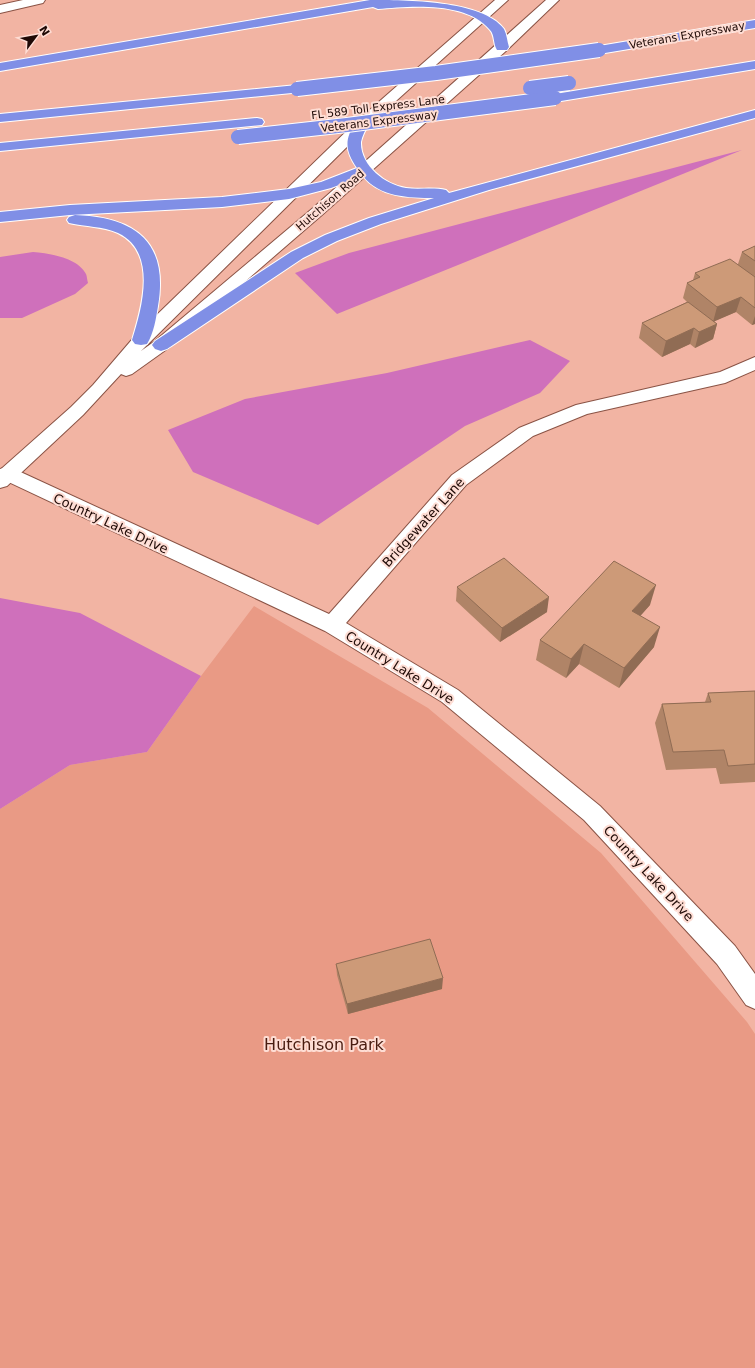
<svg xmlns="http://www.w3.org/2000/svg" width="755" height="1368" viewBox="0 0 755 1368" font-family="'DejaVu Sans',sans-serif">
  <rect width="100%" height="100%" fill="#f2b4a3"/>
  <polygon fill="#e99a85" points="254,606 428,708 601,853 747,1022 755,1034 755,1368 0,1368 0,809 70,765 147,752 201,676"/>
  <g fill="#cf70bb">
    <polygon points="742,150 337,314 295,273 349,253"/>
    <path d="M33 252C49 253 78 258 86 274 87 276 87 280 88 283L75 294 22 318H0V257Z"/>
    <polygon points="530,340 570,361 540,393 465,426 318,525 193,472 168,430 245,399 387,373"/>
    <polygon points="0,598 80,613 201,676 147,752 70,765 0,809"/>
  </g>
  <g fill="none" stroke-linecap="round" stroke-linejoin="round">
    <defs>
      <g id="minor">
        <polygon points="23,0 45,0 43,3 0,13 0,5"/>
        <polygon points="755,357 755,370 725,383 587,414 533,436 466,485 346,623 458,690 600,806 735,946 755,974 755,1009 746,1005 717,964 584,820 442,702 325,631 0,478 0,469 7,467 14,469 329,614 452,475 519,428 576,405 720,372"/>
      </g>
      <polygon id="tertiary" points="495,0 508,0 366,128 141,351 155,341 313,208 546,0 559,0 507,50 323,214 167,349 132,374 126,376 121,374 83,415 7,486 0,488 0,470 71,407 93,385 135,336 356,122"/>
      <g id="motorway">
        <path d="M370 0C405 0 483 0 504 29 507 35 507 41 509 47L507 50H497C493 44 495 35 490 30 467 1 410 6 378 9L373 7 0 71V63Z"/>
        <polygon points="755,20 755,28 599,54 594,53 592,50 594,47 599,46"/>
        <polygon points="755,61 755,69 555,102 550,101 548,98 550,95 555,94"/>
        <polygon points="297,85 302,86 304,89 302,92 0,122 0,114"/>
        <path d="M755 110V118L489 190 381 224 337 241 303 258 167 349 161 351 155 349 152 345 155 341 291 252 325 235 369 218 434 198C409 198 379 197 363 176L331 188 289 199 222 207 70 215 0 222V212L70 205 222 197 289 189 321 182 357 168C345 151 344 139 356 122L361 121 366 122 368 125C365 131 362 136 361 142 360 165 385 185 406 188 419 190 433 187 446 190L449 193Z"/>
        <polygon points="257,118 262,119 264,122 262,125 0,151 0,143"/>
        <path d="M75 215C135 217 169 242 158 306 156 318 154 333 147 344L141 345 135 344 132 340C142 308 158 252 118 233 102 226 86 227 69 223L67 220 69 217Z"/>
      </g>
    </defs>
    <use href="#minor" stroke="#8a5345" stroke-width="2"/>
    <use href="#tertiary" stroke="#8a5345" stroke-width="2"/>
    <use href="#motorway" stroke="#fff" stroke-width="2"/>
    <use href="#minor" fill="#fff" fill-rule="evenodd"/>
    <use href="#tertiary" fill="#fff" fill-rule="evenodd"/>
    <use href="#motorway" fill="#808fe6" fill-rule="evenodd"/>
    <defs>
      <g id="motorway-bridge">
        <polyline points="530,88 569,83"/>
        <polyline points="297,89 436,73 599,50"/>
        <polyline points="238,137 347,125 555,98"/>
      </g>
    </defs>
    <use href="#motorway-bridge" stroke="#fff" stroke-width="16" stroke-linecap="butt"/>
    <use href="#motorway-bridge" stroke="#808fe6" stroke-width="14"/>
  </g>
  <g fill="#b08467">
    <polygon points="755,246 755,324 752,325 736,312 714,321 717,324 713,339 695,348 690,344 662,357 639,338 642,323 687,302 683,298 687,283 693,280 695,273 738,264 742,252"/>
    <polygon points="457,587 547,612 500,642 456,601"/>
    <polygon points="650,605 640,616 654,647 619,688 579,664 566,678 536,660 540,640"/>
    <polygon points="755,691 755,782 720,784 716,768 666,770 655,723 662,704 705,702 708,693"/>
    <polygon points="336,964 442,989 348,1014 337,975"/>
  </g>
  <g fill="#906c54">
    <polygon points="741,297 736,312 713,322 717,307"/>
    <polygon points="755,316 755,324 752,325"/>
    <polygon points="717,324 713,339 695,348 699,332"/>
    <polygon points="694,328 690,344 662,357 666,341"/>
    <polygon points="656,585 650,605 627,631 632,611"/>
    <polygon points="549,597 547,612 500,642 502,628"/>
    <polygon points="660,627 654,647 619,688 624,668"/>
    <polygon points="584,644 579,664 566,678 571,659"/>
    <polygon points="443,978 442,989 348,1014 347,1004"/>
  </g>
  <g fill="#cd9a78" stroke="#906c54">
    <polygon points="755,246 755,261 742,252"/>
    <polygon points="730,259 755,277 755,308 741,297 717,307 687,283 700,277 695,273"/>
    <polygon points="688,302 717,324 699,332 694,328 666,341 642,323"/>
    <polygon points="504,558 549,597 502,628 457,587"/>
    <polygon points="614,561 656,585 632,611 660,627 624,668 584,644 571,659 540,640"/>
    <polygon points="755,691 755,764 728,766 724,750 673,752 662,704 711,702 708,693"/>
    <polygon points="430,939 443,978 347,1004 336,964"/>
  </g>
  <g text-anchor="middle" stroke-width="4" stroke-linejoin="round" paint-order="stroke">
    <g font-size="11" fill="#1e0905" stroke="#feddd4">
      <text transform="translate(687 35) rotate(-10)" y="4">Veterans Expressway</text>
      <text transform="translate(378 107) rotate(-7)" y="4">FL 589 Toll Express Lane</text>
      <text transform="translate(379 121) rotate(-7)" y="4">Veterans Expressway</text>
      <text transform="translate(330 200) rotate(-41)" y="4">Hutchison Road</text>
    </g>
    <g font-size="13" fill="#1e0905" stroke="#feddd4">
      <text transform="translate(423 522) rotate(-48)" y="5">Bridgewater Lane</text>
      <text transform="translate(111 523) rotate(25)" y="5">Country Lake Drive</text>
      <text transform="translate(400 667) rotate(32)" y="5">Country Lake Drive</text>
      <text transform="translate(649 873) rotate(47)" y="5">Country Lake Drive</text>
    </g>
    <g font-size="16" fill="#491c10" stroke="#feddd4">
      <text x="324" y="1050">Hutchison Park</text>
    </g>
  </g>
  <g transform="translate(36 36) rotate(58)" stroke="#feddd4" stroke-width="3" paint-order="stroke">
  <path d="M0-3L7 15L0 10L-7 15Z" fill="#1e0905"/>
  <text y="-6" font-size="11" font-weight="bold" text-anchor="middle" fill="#1e0905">N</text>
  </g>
</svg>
